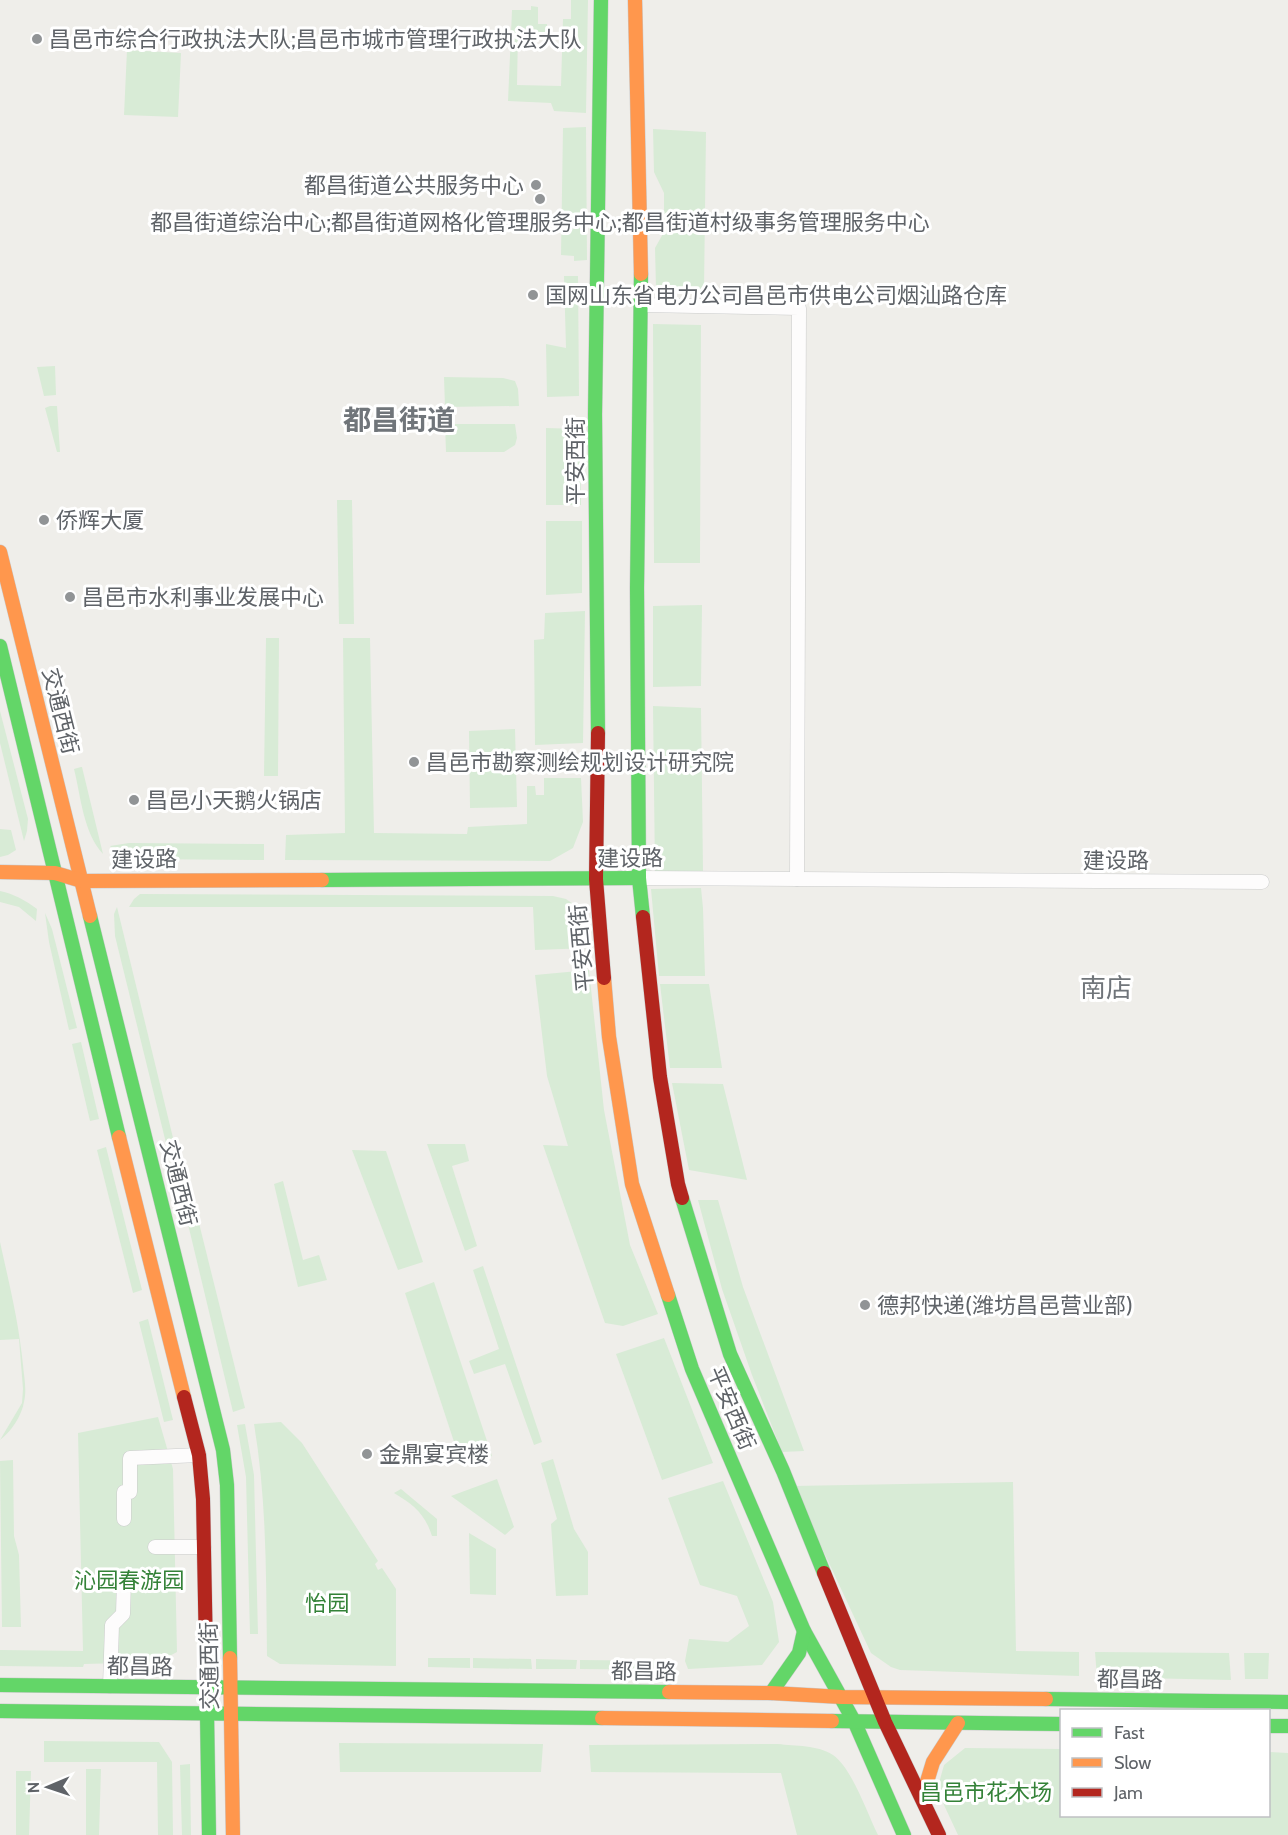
<svg xmlns="http://www.w3.org/2000/svg" width="1288" height="1835" viewBox="0 0 1288 1835" font-family="Cabin,'Noto Sans SC',sans-serif">
  <rect width="100%" height="100%" fill="#efeeea"/>
  <g fill="#d8ebd6">
    <polygon points="571,0 588,0 586,113 554,111 551,103 508,101 512,10 531,10 531,6 538,7 538,24 547,24 547,34 518,33 517,85 561,86 563,19 571,19"/>
    <polygon points="127,50 181,53 178,117 124,115"/>
    <polygon points="586,127 587,260 574,261 574,256 561,255 563,128"/>
    <polygon points="653,129 706,132 704,290 656,288 655,248 664,232 664,193 654,172"/>
    <polygon points="564,276 578,276 579,396 547,397 546,344 566,348"/>
    <polygon points="653,324 701,325 700,563 654,563"/>
    <polygon points="55,366 56,395 44,396 37,367"/>
    <polygon points="444,377 503,378 515,381 518,389 519,406 445,407"/>
    <polygon points="50,406 57,406 60,452 57,452 45,408"/>
    <polygon points="445,424 515,424 517,438 515,445 504,452 446,452"/>
    <polygon points="546,428 580,429 581,505 546,505"/>
    <polygon points="337,500 352,500 354,624 339,624"/>
    <polygon points="546,521 582,521 582,593 546,595"/>
    <polygon points="702,605 701,686 653,687 653,606"/>
    <polygon points="585,611 583,743 535,745 534,640 544,639 545,613"/>
    <polygon points="266,638 279,638 278,776 264,776"/>
    <polygon points="343,638 370,638 374,833 467,834 468,827 527,824 527,786 535,786 536,795 544,795 544,778 581,778 583,822 573,848 550,861 285,860 286,835 345,833"/>
    <polygon points="653,706 701,708 703,872 655,871"/>
    <polygon points="0,711 28,819 27,831 24,841 0,743"/>
    <polygon points="515,729 517,807 470,808 469,731"/>
    <path d="M81 767H82L103 854C83 832 81 797 74 769Z"/>
    <polygon points="0,829 11,830 16,850 8,855 0,857"/>
    <polygon points="129,843 264,844 264,860 130,859 119,855 110,846"/>
    <polygon points="701,888 703,908 705,976 659,976 651,889"/>
    <path d="M0 891C14 894 25 900 37 909L36 921 19 907 0 902Z"/>
    <polygon points="140,894 553,896 566,899 583,911 590,948 535,950 533,907 129,907 134,899"/>
    <polygon points="117,907 174,1142 166,1143 115,936 114,914"/>
    <polygon points="45,913 52,929 77,1028 69,1030 49,942"/>
    <polygon points="589,970 604,1110 630,1245 658,1314 623,1326 605,1323 543,1145 568,1146 547,1076 535,975"/>
    <polygon points="660,984 709,984 722,1068 670,1068"/>
    <polygon points="81,1042 99,1119 90,1121 72,1044"/>
    <polygon points="672,1083 723,1084 747,1180 689,1170"/>
    <polygon points="427,1144 465,1144 469,1161 452,1166 477,1246 465,1251"/>
    <polygon points="106,1147 142,1290 133,1293 97,1150"/>
    <polygon points="352,1150 386,1151 423,1262 398,1270"/>
    <polygon points="186,1171 245,1408 233,1412 176,1174"/>
    <polygon points="283,1181 303,1260 319,1255 327,1280 298,1287 274,1184"/>
    <polygon points="698,1200 718,1200 743,1287 804,1451 782,1452 752,1375 722,1289"/>
    <path d="M0 1242C9 1283 19 1323 23 1365 24 1377 27 1390 24 1402 22 1415 11 1432 0 1440L22 1403 23 1389 19 1339 0 1340Z"/>
    <polygon points="483,1266 542,1442 534,1445 505,1364 474,1374 469,1361 499,1349 473,1270"/>
    <polygon points="434,1282 492,1456 462,1466 405,1293"/>
    <polygon points="148,1319 173,1420 164,1422 139,1322"/>
    <polygon points="664,1338 713,1463 662,1480 616,1354"/>
    <polygon points="158,1417 173,1469 177,1652 158,1662 84,1664 83,1667 0,1666 0,1650 83,1651 78,1433"/>
    <path d="M281 1422 302 1443 378 1561 375 1564 378 1570 382 1568 396 1589V1666L280 1664 267 1656C266 1579 267 1501 254 1424Z"/>
    <polygon points="245,1424 254,1475 258,1634 250,1634 246,1477 237,1425"/>
    <polygon points="553,1459 574,1529 588,1552 588,1595 556,1596 551,1524 557,1519 541,1463"/>
    <polygon points="13,1460 14,1536 19,1555 21,1627 2,1627 0,1461"/>
    <polygon points="497,1479 514,1527 505,1535 451,1496"/>
    <polygon points="723,1481 773,1602 779,1642 762,1665 688,1669 685,1661 689,1639 728,1642 749,1626 737,1596 700,1585 668,1498"/>
    <polygon points="1013,1482 1016,1651 1079,1652 1079,1676 900,1670 891,1667 871,1653 793,1486"/>
    <path d="M401 1489 437 1519V1536H432C425 1514 414 1505 394 1493Z"/>
    <polygon points="469,1533 496,1549 496,1595 470,1594"/>
    <polygon points="1095,1652 1229,1653 1231,1680 1097,1677"/>
    <polygon points="1244,1653 1269,1653 1268,1679 1245,1679"/>
    <polygon points="428,1658 470,1658 470,1668 428,1667"/>
    <polygon points="473,1658 531,1659 532,1669 473,1668"/>
    <polygon points="536,1659 577,1660 576,1669 536,1669"/>
    <polygon points="580,1660 676,1661 676,1670 580,1669"/>
    <polygon points="44,1741 159,1742 172,1762 173,1835 158,1835 157,1762 44,1762"/>
    <polygon points="339,1743 543,1744 541,1772 340,1772"/>
    <path d="M778 1744C795 1746 818 1745 833 1755 852 1768 867 1813 878 1835H797L781 1773 591 1772 589 1745Z"/>
    <polygon points="965,1748 1061,1749 1062,1816 1268,1816 1269,1752 1288,1753 1288,1835 958,1835 937,1790 944,1765"/>
    <polygon points="190,1764 191,1835 182,1835 180,1765"/>
    <polygon points="86,1769 101,1769 99,1835 86,1835"/>
    <polygon points="16,1771 31,1771 29,1835 16,1835"/>
  </g>
  <g fill="none" stroke-linecap="round" stroke-linejoin="round">
    <defs>
      <g id="street">
        <polyline points="642,305 799,308 797,879"/>
        <polyline points="639,878 1262,882"/>
        <polyline points="124,1519 124,1492 130,1492 130,1458 199,1455"/>
        <polyline points="155,1547 204,1547"/>
        <polyline points="110,1686 112,1625 123,1614 124,1581"/>
      </g>
      <g id="fast">
        <polyline points="641,274 637,588 639,878 643,917"/>
        <polyline points="0,646 119,1137"/>
        <polyline points="598,733 595,415 601,0"/>
        <polyline points="322,880 639,878"/>
        <polyline points="90,916 223,1450 227,1485 230,1658"/>
        <polyline points="682,1198 730,1354 783,1471 824,1573"/>
        <polyline points="668,1295 692,1369 804,1631 855,1723 904,1835"/>
        <polyline points="206,1652 209,1835"/>
        <polyline points="0,1685 669,1692"/>
        <polyline points="771,1693 799,1653 804,1631"/>
        <polyline points="1046,1699 1288,1702"/>
        <polyline points="0,1711 602,1718"/>
        <polyline points="832,1721 1062,1724"/>
        <polyline points="1268,1726 1288,1726"/>
      </g>
      <g id="slow">
        <polyline points="635,0 641,274"/>
        <polyline points="0,552 90,916"/>
        <polyline points="0,872 55,873 82,881 322,880"/>
        <polyline points="604,978 609,1037 632,1184 668,1295"/>
        <polyline points="119,1137 184,1397"/>
        <polyline points="230,1658 233,1835"/>
        <polyline points="669,1692 771,1693 842,1697 1046,1699"/>
        <polyline points="602,1718 832,1721"/>
        <polyline points="922,1798 933,1762 958,1723"/>
      </g>
      <g id="jam">
        <polyline points="598,733 596,879 604,978"/>
        <polyline points="643,917 660,1077 678,1184 682,1198"/>
        <polyline points="184,1397 199,1455 203,1499 206,1652"/>
        <polyline points="824,1573 885,1722 939,1835"/>
      </g>
    </defs>
    <use href="#street" stroke="#cbcccc" stroke-width="15"/>
    <use href="#fast" stroke="#cacacb" stroke-width="15"/>
    <use href="#slow" stroke="#cacacb" stroke-width="15"/>
    <use href="#jam" stroke="#cacacb" stroke-width="15"/>
    <use href="#street" stroke="#fdfcfc" stroke-width="14"/>
    <use href="#fast" stroke="#63d668" stroke-width="14"/>
    <use href="#slow" stroke="#ff974d" stroke-width="14"/>
    <use href="#jam" stroke="#b3261e" stroke-width="14"/>
  </g>
  <g fill="#919496" stroke="#fff" stroke-width="2">
    <circle cx="37" cy="39" r="6"/>
    <circle cx="536" cy="185" r="6"/>
    <circle cx="540" cy="199" r="6"/>
    <circle cx="533" cy="295" r="6"/>
    <circle cx="44" cy="520" r="6"/>
    <circle cx="70" cy="597" r="6"/>
    <circle cx="414" cy="762" r="6"/>
    <circle cx="134" cy="800" r="6"/>
    <circle cx="865" cy="1305" r="6"/>
    <circle cx="367" cy="1454" r="6"/>
  </g>
  <g text-anchor="middle" stroke-width="6" stroke-linejoin="round" paint-order="stroke">
    <g font-size="22" fill="#5f6368" stroke="#fff" text-anchor="start">
      <text x="49" y="47">昌邑市综合行政执法大队;昌邑市城市管理行政执法大队</text>
      <text x="524" y="193" text-anchor="end">都昌街道公共服务中心</text>
      <text x="540" y="230" text-anchor="middle">都昌街道综治中心;都昌街道网格化管理服务中心;都昌街道村级事务管理服务中心</text>
      <text x="545" y="303">国网山东省电力公司昌邑市供电公司烟汕路仓库</text>
      <text x="56" y="528">侨辉大厦</text>
      <text x="82" y="605">昌邑市水利事业发展中心</text>
      <text x="426" y="770">昌邑市勘察测绘规划设计研究院</text>
      <text x="146" y="808">昌邑小天鹅火锅店</text>
      <text x="877" y="1313">德邦快递(潍坊昌邑营业部)</text>
      <text x="379" y="1462">金鼎宴宾楼</text>
    </g>
    <g font-size="22" fill="#5f6368" stroke="#fff">
      <text transform="translate(575 461) rotate(-90)" y="8">平安西街</text>
      <text transform="translate(61 711) rotate(76)" y="8">交通西街</text>
      <text transform="translate(630 858) rotate(-1)" y="8">建设路</text>
      <text transform="translate(144 859) rotate(-1)" y="8">建设路</text>
      <text x="1116" y="868">建设路</text>
      <text transform="translate(581 948) rotate(-95)" y="8">平安西街</text>
      <text transform="translate(179 1183) rotate(76)" y="8">交通西街</text>
      <text transform="translate(732 1408) rotate(67)" y="8">平安西街</text>
      <text transform="translate(140 1666) rotate(1)" y="8">都昌路</text>
      <text transform="translate(209 1666) rotate(-91)" y="8">交通西街</text>
      <text transform="translate(644 1671) rotate(1)" y="8">都昌路</text>
      <text transform="translate(1130 1679) rotate(1)" y="8">都昌路</text>
    </g>
    <g font-size="22" fill="#348238" stroke="#fff">
      <text x="129" y="1588">沁园春游园</text>
      <text x="327" y="1611">怡园</text>
      <text x="986" y="1800">昌邑市花木场</text>
    </g>
    <g font-size="26" fill="#70757a" stroke="#fff">
      <text x="1106" y="997">南店</text>
    </g>
    <g font-size="28" font-weight="bold" fill="#70757a" stroke="#fff">
      <text x="399" y="430">都昌街道</text>
    </g>
  </g>
  <rect x="1060" y="1709" width="210" height="108" fill="#ffffff" stroke="#bfc1c3" stroke-width="1.5"/>
  <rect x="1072" y="1728" width="30" height="9" fill="#63d668" stroke="#bfc1c3" stroke-width="1.5"/>
  <text x="1114" y="1739" font-size="18" fill="#5f6368">Fast</text>
  <rect x="1072" y="1758" width="30" height="9" fill="#ff974d" stroke="#bfc1c3" stroke-width="1.5"/>
  <text x="1114" y="1769" font-size="18" fill="#5f6368">Slow</text>
  <rect x="1072" y="1788" width="30" height="9" fill="#b3261e" stroke="#bfc1c3" stroke-width="1.5"/>
  <text x="1114" y="1799" font-size="18" fill="#5f6368">Jam</text>
  <g transform="translate(48 1787) rotate(268)" stroke="#ffffff" stroke-width="4.5" paint-order="stroke">
  <path d="M0-4.5L10 22L0 15L-10 22Z" fill="#5f6368"/>
  <text y="-9" font-size="16" font-weight="bold" text-anchor="middle" fill="#5f6368">N</text>
  </g>
</svg>
